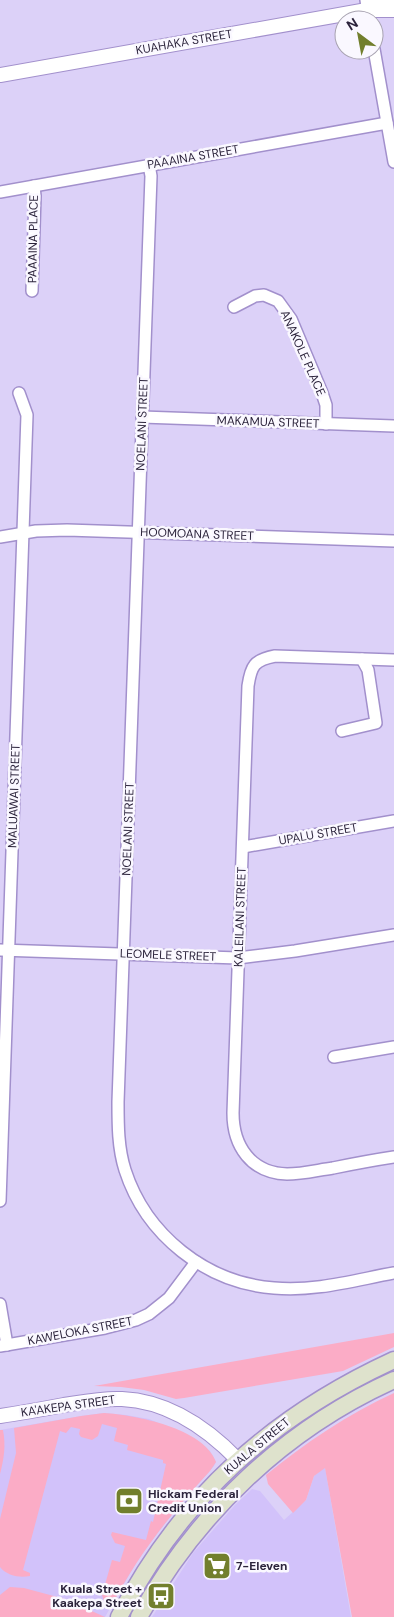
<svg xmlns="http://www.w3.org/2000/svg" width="394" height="1617" viewBox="0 0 394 1617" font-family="'DM Sans',sans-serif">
  <rect width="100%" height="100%" fill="#dcd1f8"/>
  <g fill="#d2c2fa">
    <polygon points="104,1413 126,1415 149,1419 182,1433 210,1451 216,1462 214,1466 183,1500 140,1556 105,1617 0,1617 0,1430 81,1416"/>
    <polygon points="325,1467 351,1617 152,1617 193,1553 235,1505 252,1489 260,1491 284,1520 306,1500 314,1476"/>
  </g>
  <g fill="#fbacc6">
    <polygon points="394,1333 394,1347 343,1371 184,1398 176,1399 144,1390 121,1387 94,1386"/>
    <path d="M394 1393V1617H352L325 1468 314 1476 306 1500 293 1513 268 1484 266 1475C305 1443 348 1414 394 1393Z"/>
    <path d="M104 1413C135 1415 204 1428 216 1462L210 1471C172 1512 138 1555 112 1605L104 1601 102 1595 112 1560 120 1562 125 1546 115 1543 111 1535 112 1532 146 1540 151 1521 153 1522 166 1464 163 1463V1460L127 1450 128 1445 114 1441 117 1428 102 1424 98 1436 92 1440 81 1437 79 1434 80 1429 71 1427 66 1433 60 1431 23 1570 30 1573V1576C20 1578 7 1576 0 1567V1519L16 1453 14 1428 81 1416Z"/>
    <path d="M0 1430H3C6 1446 4 1458 0 1474Z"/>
    <polygon points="10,1587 24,1588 76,1602 76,1604 105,1617 0,1617 0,1595"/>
  </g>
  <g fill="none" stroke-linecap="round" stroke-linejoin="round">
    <defs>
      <g id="minor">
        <polyline points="366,0 369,20"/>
        <polyline points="374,49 394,162"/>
        <path d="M149 165 151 176 118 1102C118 1125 118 1148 125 1170 146 1235 206 1283 274 1288 314 1292 355 1280 394 1273"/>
        <polyline points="0,192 387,123"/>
        <polyline points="32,291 35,196 34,186"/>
        <polyline points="234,307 255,296 264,295 278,301 291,319 322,393 326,405 326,424"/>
        <polyline points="142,417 394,426"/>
        <polyline points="0,537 36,531 67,530 394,541"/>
        <path d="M394 660 275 656C254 660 251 666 248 686L233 1113C233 1146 251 1173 287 1174 303 1174 318 1170 333 1168 353 1164 374 1160 394 1157"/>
        <polyline points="342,731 376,723 368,670 362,659"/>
        <polyline points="243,847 394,821"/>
        <polyline points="0,950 238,958 295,951 394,935"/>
        <polyline points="334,1057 394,1047"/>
        <polyline points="0,1201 27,415 19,393"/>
        <polyline points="0,1304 7,1345"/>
        <polyline points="0,1346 105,1328 136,1320 149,1314 169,1298 196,1262"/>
      </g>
      <g id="tertiary">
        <polyline points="370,8 391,0"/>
        <polyline points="0,75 367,10 394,10"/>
        <path d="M0 1416C21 1413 43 1409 64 1405 83 1402 103 1398 122 1399 167 1401 207 1428 238 1460"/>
      </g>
      <g id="secondary">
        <path d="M119 1617C181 1497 272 1416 394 1360"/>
        <path d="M139 1617C197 1513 285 1429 394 1380"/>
      </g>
    </defs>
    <use href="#minor" stroke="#a290cc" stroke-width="14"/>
    <use href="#tertiary" stroke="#a290cc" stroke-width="16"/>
    <use href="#secondary" stroke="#a290cc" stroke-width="19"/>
    <use href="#minor" stroke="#fff" stroke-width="11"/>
    <use href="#tertiary" stroke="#fff" stroke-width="14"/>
    <use href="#secondary" stroke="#dee2cc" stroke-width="16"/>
  </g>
  <defs>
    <symbol id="bank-square" viewBox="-11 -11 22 22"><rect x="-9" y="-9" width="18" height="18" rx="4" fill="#727f2d" stroke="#faf8ff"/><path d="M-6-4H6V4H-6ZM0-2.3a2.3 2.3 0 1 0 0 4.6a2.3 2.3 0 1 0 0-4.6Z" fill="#fff"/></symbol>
    <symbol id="supermarket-square" viewBox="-11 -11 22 22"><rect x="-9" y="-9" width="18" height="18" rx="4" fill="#727f2d" stroke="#faf8ff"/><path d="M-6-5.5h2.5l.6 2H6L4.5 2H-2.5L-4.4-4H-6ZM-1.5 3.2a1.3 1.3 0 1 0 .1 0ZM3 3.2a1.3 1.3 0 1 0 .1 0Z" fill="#fff"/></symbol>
    <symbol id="bus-square" viewBox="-11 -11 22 22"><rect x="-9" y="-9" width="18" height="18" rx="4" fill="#727f2d" stroke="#faf8ff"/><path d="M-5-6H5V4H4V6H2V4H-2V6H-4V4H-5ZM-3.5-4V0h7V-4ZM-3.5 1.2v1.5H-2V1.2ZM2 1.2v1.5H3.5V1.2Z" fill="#fff"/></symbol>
  </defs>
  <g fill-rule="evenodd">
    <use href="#bank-square" x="113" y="1485" width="32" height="32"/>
    <use href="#supermarket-square" x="201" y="1550" width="32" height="32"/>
    <use href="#bus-square" x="145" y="1580" width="32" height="32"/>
  </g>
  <g text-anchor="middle" stroke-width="5" stroke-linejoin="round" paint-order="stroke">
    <g font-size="12" fill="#2c243c" stroke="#faf8ff">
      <text transform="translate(184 42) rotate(-10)" y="4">KUAHAKA STREET</text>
      <text transform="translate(193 157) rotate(-10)" y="4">PAAAINA STREET</text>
      <text transform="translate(33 239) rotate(-89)" y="4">PAAAINA PLACE</text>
      <text transform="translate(303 353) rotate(66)" y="4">ANAKOLE PLACE</text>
      <text transform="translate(268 422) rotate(2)" y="4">MAKAMUA STREET</text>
      <text transform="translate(142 424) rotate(-88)" y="4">NOELANI STREET</text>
      <text transform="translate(197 534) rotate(2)" y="4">HOOMOANA STREET</text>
      <text transform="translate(14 796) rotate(-88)" y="4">MALUAWAI STREET</text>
      <text transform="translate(128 829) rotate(-88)" y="4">NOELANI STREET</text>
      <text transform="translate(318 834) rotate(-10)" y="4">UPALU STREET</text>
      <text transform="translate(240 917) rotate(-88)" y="4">KALEILANI STREET</text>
      <text transform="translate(168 955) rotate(2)" y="4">LEOMELE STREET</text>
      <text transform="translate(80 1331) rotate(-11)" y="4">KAWELOKA STREET</text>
      <text transform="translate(68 1406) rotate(-8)" y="4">KA'AKEPA STREET</text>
      <text transform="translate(257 1446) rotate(-40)" y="4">KUALA STREET</text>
    </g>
    <g font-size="12" font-weight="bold" fill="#2c243c" stroke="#faf8ff" text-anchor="start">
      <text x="148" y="1498">Hickam Federal<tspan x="148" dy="14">Credit Union</tspan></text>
      <text x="236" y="1570">7-Eleven</text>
      <text x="142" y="1593" text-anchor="end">Kuala Street +<tspan x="142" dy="14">Kaakepa Street</tspan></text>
    </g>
  </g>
  <g transform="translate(359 35) rotate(328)"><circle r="24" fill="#faf8ff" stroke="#a8a3b1"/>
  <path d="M0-4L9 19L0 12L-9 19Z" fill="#727f2d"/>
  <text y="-8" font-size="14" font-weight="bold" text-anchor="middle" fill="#2c243c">N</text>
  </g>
</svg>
